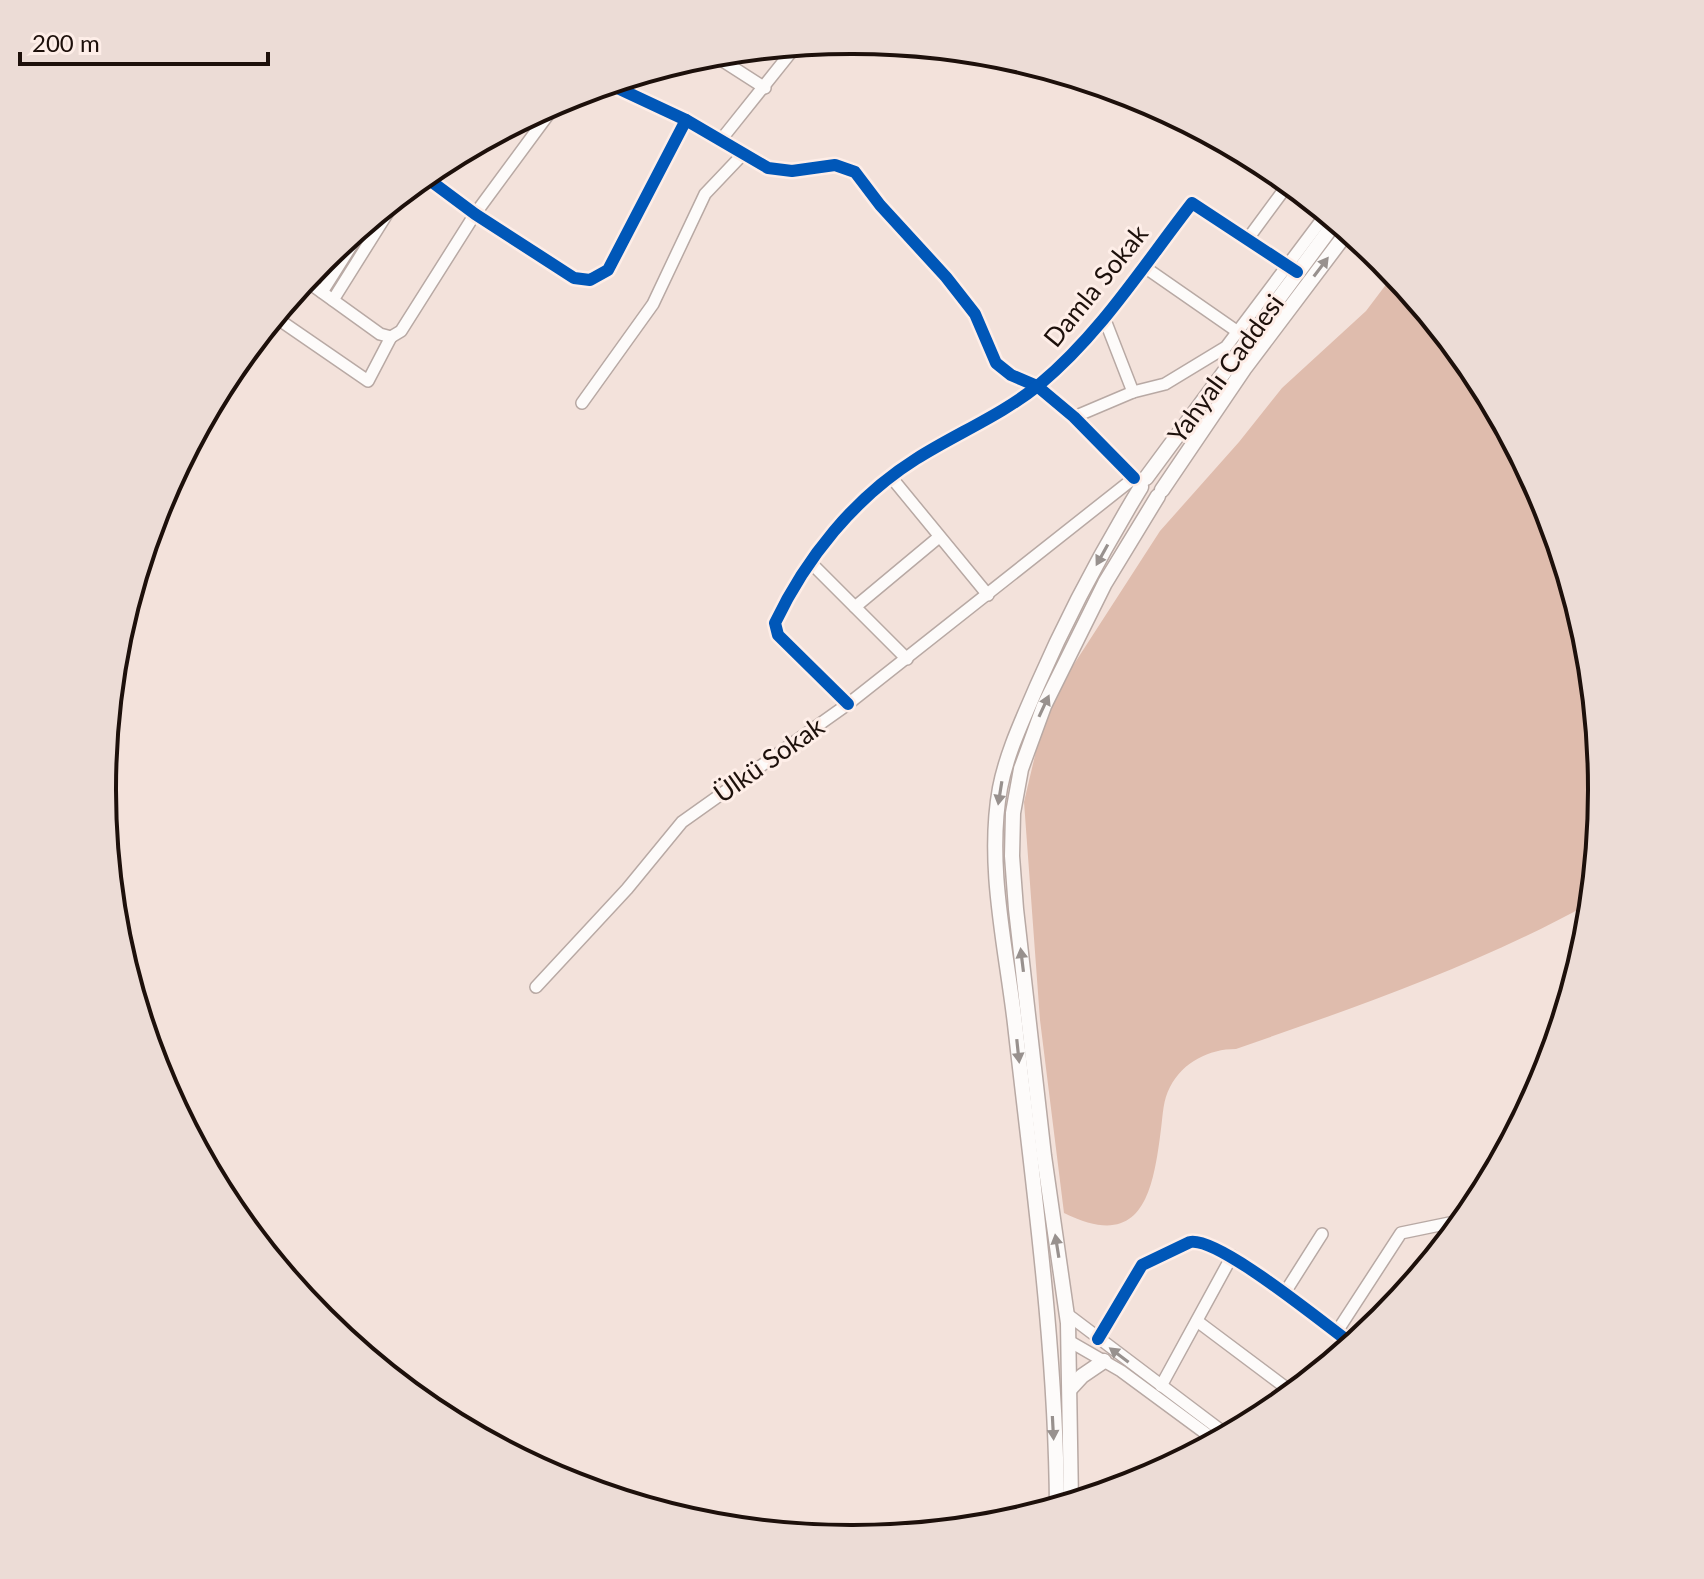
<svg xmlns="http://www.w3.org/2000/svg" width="1704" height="1579" viewBox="0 0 1704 1579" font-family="Lato,sans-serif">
  <rect width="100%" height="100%" fill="#f3e2db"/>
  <path fill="#dfbcad" d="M1394 274 1475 373 1545 503 1587 644 1601 790 1590 903C1479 965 1356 1007 1236 1049 1209 1049 1183 1062 1170 1087 1163 1100 1163 1114 1161 1129 1153 1192 1143 1252 1064 1213L1040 1020 1024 802 1041 730 1056 692 1160 531 1239 442 1282 388 1366 311Z"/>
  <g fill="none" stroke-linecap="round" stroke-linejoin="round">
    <defs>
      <g id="minor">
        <polyline points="712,54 765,88"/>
        <polyline points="609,84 686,120 768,168 792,171 835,165 855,172 880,205 946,277 975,314 996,363 1011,375 1037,386 1074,417 1134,478"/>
        <polyline points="720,141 796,46"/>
        <polyline points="424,176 475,214 574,278 590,280 608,270 686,120"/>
        <polyline points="1247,240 1289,183"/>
        <polyline points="1143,266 1238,332"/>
        <polyline points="305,280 380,334 391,337"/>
        <polyline points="322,292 365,224"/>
        <polyline points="333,300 397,198"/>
        <polyline points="275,317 368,381 391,337"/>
        <polyline points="1105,320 1133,392"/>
        <polyline points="391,337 401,331 475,214 559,100"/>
        <polyline points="582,403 653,304 705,194 744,153"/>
        <polyline points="1074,417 1133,392 1165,384 1226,347 1326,214"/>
        <polyline points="891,477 988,595"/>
        <polyline points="810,562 907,659"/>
        <polyline points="855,607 939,537"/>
        <path d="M848 704 778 635 775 623C806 558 854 498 916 459 957 433 1002 415 1040 384 1101 333 1143 266 1192 203L1297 272"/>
        <polyline points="536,987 627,889 682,822 848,704 1134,478 1143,482"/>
        <polyline points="1284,1294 1322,1234"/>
        <polyline points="1398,1300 1410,1278"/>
        <polyline points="1067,1314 1227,1435"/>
        <polyline points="1197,1321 1293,1393"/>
        <polyline points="1336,1333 1401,1233 1464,1220"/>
        <path d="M1098 1339 1142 1265 1190 1242C1218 1236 1324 1324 1352 1344"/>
        <polyline points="1069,1341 1121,1371 1216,1441"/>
        <polyline points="1161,1386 1232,1256"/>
      </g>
      <g id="major">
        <polyline points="1146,478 1336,221"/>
        <polyline points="1162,490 1244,369 1348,231"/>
        <polyline points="1070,1389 1082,1376 1104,1361"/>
        <polyline points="1071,1502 1068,1323 1044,1156 1016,909 1012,856 1013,813 1021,769 1044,706 1105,583 1158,496"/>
        <path d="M1057 1507C1056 1345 1033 1184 1015 1024 1006 947 986 865 1000 788 1007 752 1023 719 1037 686 1067 617 1102 551 1141 487"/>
      </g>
    </defs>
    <use href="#minor" stroke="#b8a9a4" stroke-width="14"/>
    <use href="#major" stroke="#b8a9a4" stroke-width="17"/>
    <use href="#minor" stroke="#fdfbfa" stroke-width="11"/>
    <use href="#major" stroke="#fdfbfa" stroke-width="14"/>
    <defs>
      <g id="cycleway">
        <polyline points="609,84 686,120 768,168 792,171 835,165 855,172 880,205 946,277 975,314 996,363 1011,375 1037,386 1074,417 1134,478"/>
        <polyline points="424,176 475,214 574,278 590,280 608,270 686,120"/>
        <path d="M848 704 778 635 775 623C806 558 854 498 916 459 957 433 1002 415 1040 384 1101 333 1143 266 1192 203L1297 272"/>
        <path d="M1098 1339 1142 1265 1190 1242C1218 1236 1324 1324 1352 1344"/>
      </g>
    </defs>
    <use href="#cycleway" stroke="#feeee8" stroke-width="17"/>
    <use href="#cycleway" stroke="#0057b8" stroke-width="12"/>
  </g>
  <defs><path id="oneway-solid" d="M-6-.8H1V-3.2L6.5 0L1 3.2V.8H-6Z" transform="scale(2)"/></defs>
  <g fill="#98918e">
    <use href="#oneway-solid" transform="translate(1321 267) rotate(-53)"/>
    <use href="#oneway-solid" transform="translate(1102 555) rotate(119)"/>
    <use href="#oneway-solid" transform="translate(1044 706) rotate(-65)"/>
    <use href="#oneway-solid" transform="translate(1000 793) rotate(99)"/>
    <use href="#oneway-solid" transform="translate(1022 960) rotate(-97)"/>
    <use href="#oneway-solid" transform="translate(1018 1051) rotate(84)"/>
    <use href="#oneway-solid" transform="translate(1057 1246) rotate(-99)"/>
    <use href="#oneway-solid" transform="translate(1119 1355) rotate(-143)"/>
    <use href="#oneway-solid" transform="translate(1053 1428) rotate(87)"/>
  </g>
  <g text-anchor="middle" stroke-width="6" stroke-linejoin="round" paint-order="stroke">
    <g font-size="26" fill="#1d100b" stroke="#feeee8">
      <text transform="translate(1096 286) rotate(-51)" y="9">Damla Sokak</text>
      <text transform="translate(1226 369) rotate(-54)" y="9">Yahyalı Caddesi</text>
      <text transform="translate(769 760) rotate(-35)" y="9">Ülkü Sokak</text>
    </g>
  </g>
  <path d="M0 0H1704V1579H0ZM851 54H853A735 735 0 0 1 1588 789V790A735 735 0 0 1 853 1525H851A735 735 0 0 1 116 790V789A735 735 0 0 1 851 54Z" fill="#ecdcd6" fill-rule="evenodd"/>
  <path fill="none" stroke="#1d100b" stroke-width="4" d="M851 54H853A735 735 0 0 1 1588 789V790A735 735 0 0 1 853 1525H851A735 735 0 0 1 116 790V789A735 735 0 0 1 851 54Z"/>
  <path d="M20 52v12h248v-12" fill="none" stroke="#1d100b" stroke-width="4"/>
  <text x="32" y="52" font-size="24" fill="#1d100b" stroke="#feeee8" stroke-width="6" paint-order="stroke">200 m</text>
</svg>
